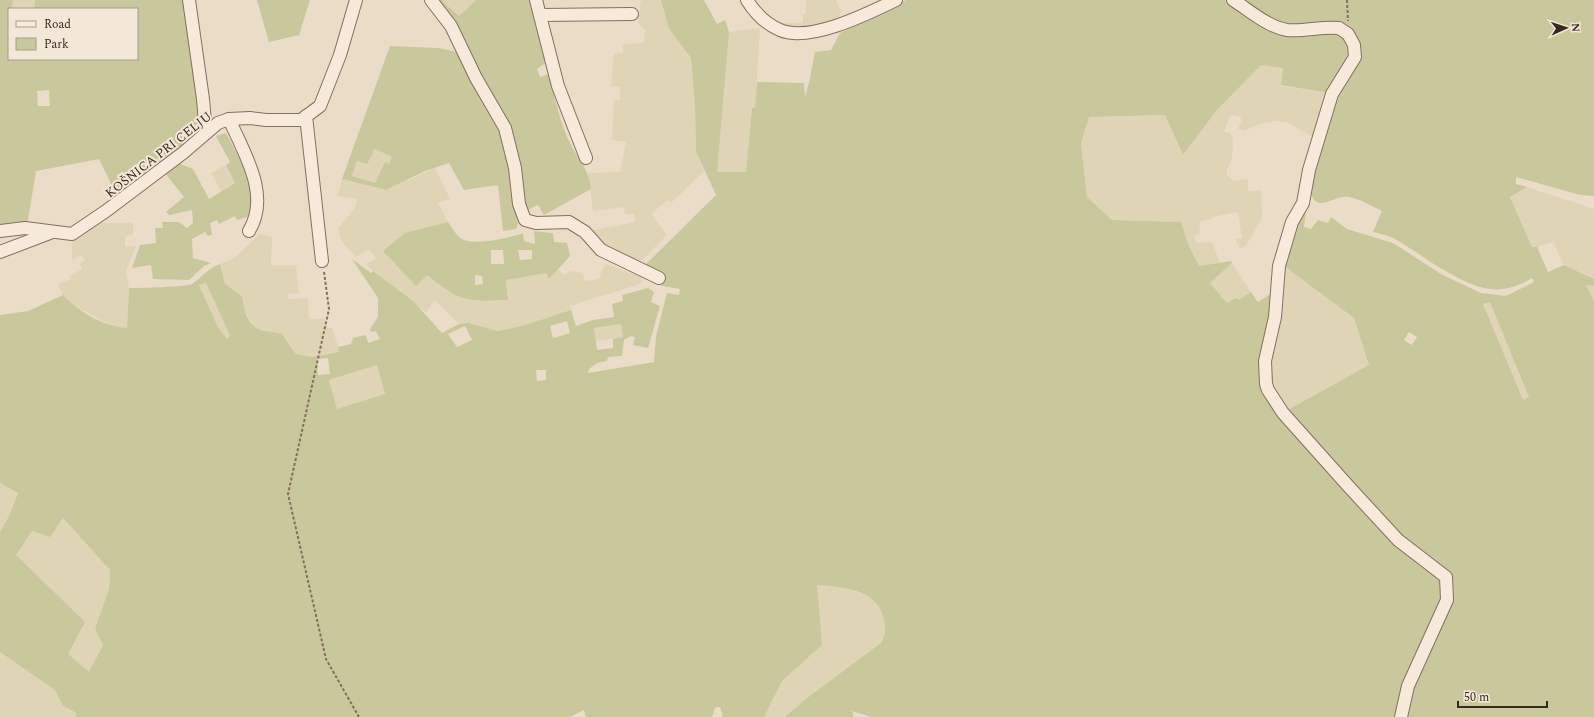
<svg xmlns="http://www.w3.org/2000/svg" width="1594" height="717" viewBox="0 0 1594 717" font-family="Spectral,serif">
  <rect width="100%" height="100%" fill="#ebdcc8"/>
  <g fill="#e0d4b6">
    <polygon points="13,0 35,0 34,9 12,9"/>
    <polygon points="444,0 476,0 459,16 443,2"/>
    <polygon points="641,0 661,0 669,29 691,58 695,106 696,152 704,171 672,202 668,200 651,214 667,235 643,259 633,265 585,232 635,222 634,214 625,214 624,207 593,211 588,173 620,172 626,142 612,140 614,100 620,100 620,87 611,86 614,54 623,53 623,44 644,43 645,30 638,23"/>
    <polygon points="806,0 836,0 841,11 839,17 831,24 807,30 780,26 781,23 803,23 803,14 806,14"/>
    <polygon points="760,28 755,108 752,108 746,172 716,172 729,32"/>
    <polygon points="1261,65 1283,68 1281,86 1329,93 1313,137 1289,123 1277,121 1263,123 1243,131 1238,129 1242,120 1239,116 1230,115 1224,132 1230,133 1233,139 1233,147 1231,163 1227,169 1227,175 1233,181 1248,179 1248,191 1261,190 1262,215 1260,222 1245,247 1240,248 1235,239 1242,238 1238,212 1213,217 1212,219 1199,222 1200,233 1194,235 1196,243 1212,242 1220,263 1199,266 1189,246 1181,222 1112,220 1087,197 1081,143 1089,117 1165,115 1183,155 1217,110"/>
    <polygon points="375,149 392,157 389,164 385,162 375,183 352,176 357,161"/>
    <polygon points="226,165 235,183 221,191 211,173"/>
    <polygon points="435,168 450,199 438,203 448,222 439,226 427,275 448,291 508,299 506,280 546,273 549,279 557,269 564,274 573,271 583,273 585,281 599,279 602,270 606,264 641,277 642,282 640,284 570,306 571,310 522,326 498,331 470,323 459,324 434,300 426,313 365,264 376,259 369,249 356,257 341,241 338,228 355,208 357,199 338,196 342,179 386,190"/>
    <polygon points="1527,187 1594,209 1594,279 1564,265 1553,242 1537,247 1532,247 1510,197"/>
    <polygon points="100,223 133,223 133,235 125,236 125,247 136,246 126,271 129,288 127,328 114,327 73,305 63,295 58,284 71,279 69,276 82,269 80,264 85,260 81,255 72,260 72,242"/>
    <polygon points="260,234 272,237 271,265 296,265 299,293 288,294 289,299 308,298 309,319 325,319 327,328 332,328 340,352 312,357 296,354 287,339 259,329 252,324 244,309 242,296 225,284 220,264 233,259"/>
    <polygon points="1232,263 1251,292 1239,300 1236,298 1227,303 1210,283"/>
    <polygon points="1284,266 1354,318 1369,365 1286,411 1271,387 1270,361"/>
    <polygon points="206,282 230,337 227,339 218,327 199,285"/>
    <polygon points="1586,285 1594,286 1594,301"/>
    <polygon points="1490,301 1530,397 1522,400 1483,304"/>
    <polygon points="621,324 623,337 596,341 594,328"/>
    <polygon points="377,365 385,395 337,409 329,380"/>
    <polygon points="0,483 18,493 9,516 0,532"/>
    <polygon points="63,518 110,570 109,589 99,637 103,645 89,673 68,654 16,555 32,531"/>
    <polygon points="816,585 839,586 868,596 878,604 884,617 887,633 882,643 807,698 785,717 764,717 782,681 822,645"/>
    <polygon points="0,652 55,690 63,706 76,714 76,717 0,717"/>
  </g>
  <g fill="#c9c89c" fill-rule="evenodd">
    <path d="M0 0H13L12 9H9V59H137V9H34L35 0H183L191 44 201 123 199 133 118 198 99 159 36 171 27 226 0 227ZM49 90 50 106H38L37 91Z"/>
    <polygon points="257,0 310,0 299,35 269,42"/>
    <path d="M426 0H444L443 2 459 16 476 0H529L547 62 537 69 540 77 549 74C555 98 560 125 572 147 582 165 588 168 591 189L544 215 538 205 521 213 515 160 468 61Z"/>
    <path d="M661 0H704L717 24 725 20 729 32 717 172H746L752 108 755 107 757 82 804 83 805 97 809 83 815 52 831 50 840 33 906 0H1225L1278 31 1333 30 1346 36 1352 56 1329 93 1281 85 1283 68 1261 65 1217 110 1183 155 1165 115 1089 117 1081 143 1087 197 1112 220 1181 222 1189 246 1199 266 1231 261 1232 263 1210 283 1227 303 1236 298 1239 300 1251 292 1258 302 1272 293 1263 388 1442 580 1443 592 1397 717H871L852 711 854 717H785L807 698 881 643C886 634 886 630 884 620 879 589 842 587 817 585L822 645 782 681 764 717H723L720 707 715 708 712 717H586L584 710 570 717H76V713L63 706 55 690 0 652V532L9 516 18 493 0 483V315L28 311 63 295C79 312 103 326 127 328L129 288C138 288 187 287 192 284 202 277 207 269 220 264L225 284 242 296C244 308 246 325 261 330 268 332 275 332 282 334L296 354 312 357 339 352 338 347 351 344 353 338 366 335 368 343 380 339 376 331 371 332 370 329 378 317V298L352 259 371 273 373 271 413 301 442 333 459 324 469 323 498 331 522 326 571 310 576 326 593 320 614 317 612 304 623 301 622 295 648 288 654 292 651 302 660 306 648 348 633 345 635 337 631 336 624 340 622 356 608 357 607 361 597 363 589 369 588 373 654 362 656 336 667 293 679 295 680 289 662 286 640 270 716 195 696 152 695 106 691 58 669 29ZM206 283 230 336 227 339 218 327 199 285ZM567 321 570 333 553 338 550 326ZM621 324 623 337 613 339V348L597 350 594 328ZM465 326 472 340 457 347 448 334ZM328 358 330 374 318 375 317 359ZM377 365 385 394 337 409 329 380ZM536 370H546V380L537 381ZM63 518 110 570 109 589 95 629 103 645 89 672 68 654 85 622 16 555 32 531 50 537Z"/>
    <path d="M1237 0H1594V196L1580 195 1516 177V184L1527 187 1510 197 1532 247H1537L1548 272 1564 265 1594 279V286L1586 285 1594 301V717H1405L1412 688 1426 662 1454 591 1450 575 1401 537 1286 411 1369 365 1354 318 1284 266 1300 218 1306 210 1304 227 1311 229 1318 220 1328 223 1331 217 1347 229 1393 243 1441 274 1481 293 1506 296 1534 282 1532 278C1521 285 1504 291 1491 289 1461 286 1422 255 1397 240 1390 236 1381 234 1373 232L1382 211C1372 206 1360 199 1349 197 1333 194 1314 218 1310 187L1333 103 1344 82 1353 33 1287 27ZM1490 302 1529 397 1523 400 1483 304ZM1409 332 1417 337 1412 345 1404 340Z"/>
    <path d="M390 46 438 48 457 52 484 98 507 147 518 224 516 229 503 231 498 185 464 190 449 163 425 171 386 190 342 179ZM375 149 392 157 389 164 385 162 375 183 352 176 357 161 367 164Z"/>
    <polygon points="226,133 251,179 255,203 251,216 237,220 235,216 219,224 217,220 210,223 212,234 208,236 205,232 192,239 193,258 211,263 204,266 189,280 153,279 151,265 132,268 140,245 156,243 155,228 163,228 162,222 179,222 187,228 193,223 192,210 169,215 166,212 184,197 165,173 178,163 193,169 209,199 235,183 226,165 230,162 216,136"/>
    <path d="M448 222C452 227 456 236 462 239 473 246 511 238 523 233L524 241 535 244 534 231 553 233 554 242 567 243 570 256 549 279 546 273 506 280 508 300C495 300 480 302 467 299 452 296 439 284 427 275L416 286 383 251 405 233ZM491 250H503L504 264H491ZM518 250H532V259L520 260ZM475 275 482 276 483 284 475 285Z"/>
  </g>
  <g fill="none" stroke-linecap="round" stroke-linejoin="round">
    <defs>
      <g id="minor">
        <polyline points="189,0 203,99 206,133"/>
        <polyline points="431,0 451,26 476,78 505,128 515,168 519,204 525,220 536,223 569,222 585,232 601,250 659,278"/>
        <polyline points="536,0 558,86 586,158"/>
        <path d="M747 0C755 13 766 24 780 30 810 43 869 13 896 0"/>
        <path d="M1233 0C1249 10 1268 27 1287 30 1304 32 1321 26 1339 28L1348 34 1354 45 1355 57 1332 94 1309 170 1303 203 1292 222 1279 266 1275 317 1265 361 1266 384 1268 390 1283 413 1350 488 1398 540 1446 577 1447 600 1408 686 1401 717"/>
        <polyline points="540,15 632,14"/>
        <polyline points="306,116 322,261"/>
        <path d="M229 119C244 153 271 195 249 231"/>
        <polyline points="0,231 25,228 72,234 106,211 183,153 218,123 229,119 250,118 266,120 301,120 320,106 340,55 356,0"/>
        <polyline points="0,252 50,233"/>
      </g>
    </defs>
    <use href="#minor" stroke="#866e5e" stroke-width="14"/>
    <g stroke="#866e5e" stroke-width="2" stroke-dasharray="3 2" stroke-linecap="butt">
      <polyline points="1347,0 1348,21"/>
      <polyline points="324,272 329,309 288,494 326,659 359,717"/>
    </g>
    <use href="#minor" stroke="#f7eadb" stroke-width="12"/>
  </g>
  <g text-anchor="middle" stroke-width="4" stroke-linejoin="round" paint-order="stroke">
    <g font-size="13" fill="#382921" stroke="#f3e7d7">
      <text transform="translate(158 154) rotate(-38)" y="5">KOŠNICA PRI CELJU</text>
    </g>
  </g>
  <rect x="8" y="8" width="130" height="52" fill="#f3e7d7" stroke="#a89b8e"/>
  <rect x="16" y="21" width="20" height="6" fill="#f7eadb" stroke="#a89b8e"/>
  <text x="44" y="28" font-size="12" fill="#382921">Road</text>
  <rect x="16" y="38" width="20" height="12" fill="#c9c89c" stroke="#a89b8e"/>
  <text x="44" y="48" font-size="12" fill="#382921">Park</text>
  <g transform="translate(1566 28) rotate(87)" stroke="#f3e7d7" stroke-width="3" paint-order="stroke">
  <path d="M0-3L7 15L0 10L-7 15Z" fill="#382921"/>
  <text y="-6" font-size="11" font-weight="bold" text-anchor="middle" fill="#382921">N</text>
  </g>
  <path d="M1458 701v6h89v-6" fill="none" stroke="#382921" stroke-width="2"/>
  <text x="1464" y="701" font-size="12" fill="#382921" stroke="#f3e7d7" stroke-width="3" paint-order="stroke">50 m</text>
</svg>
